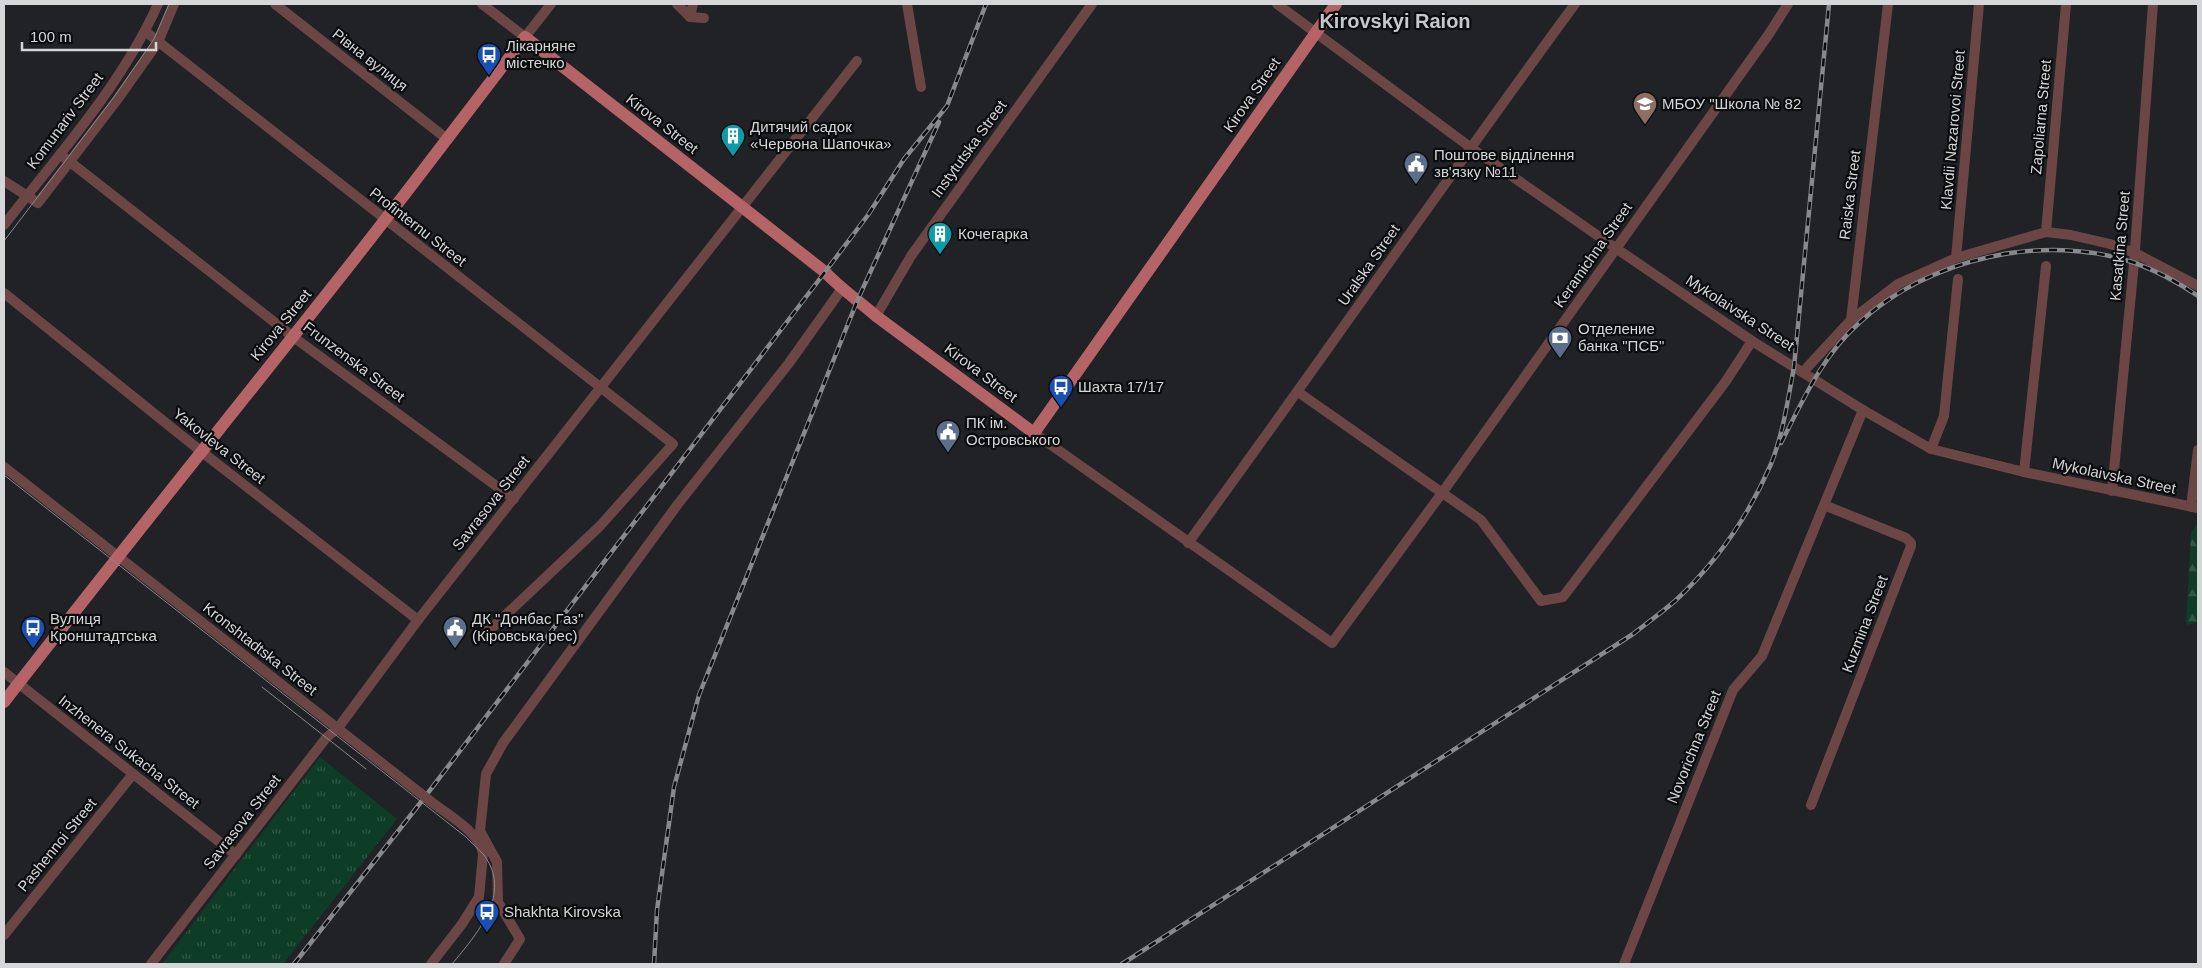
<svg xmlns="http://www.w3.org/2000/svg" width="2202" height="968" viewBox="0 0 2202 968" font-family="Arial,sans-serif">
  <defs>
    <pattern id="grass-tufts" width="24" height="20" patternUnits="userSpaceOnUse" patternTransform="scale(1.25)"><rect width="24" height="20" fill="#0e3d27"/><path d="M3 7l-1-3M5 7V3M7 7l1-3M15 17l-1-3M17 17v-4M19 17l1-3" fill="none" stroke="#305846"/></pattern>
    <pattern id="forest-firs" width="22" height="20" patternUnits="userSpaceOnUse" patternTransform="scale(1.25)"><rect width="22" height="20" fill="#0e3d27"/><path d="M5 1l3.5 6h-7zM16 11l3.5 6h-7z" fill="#305846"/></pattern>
  </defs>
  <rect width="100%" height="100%" fill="#202226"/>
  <polygon fill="url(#grass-tufts)" points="320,757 397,819 283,964 162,964"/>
  <polygon fill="url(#forest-firs)" points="2198,522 2198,622 2186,625 2191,533"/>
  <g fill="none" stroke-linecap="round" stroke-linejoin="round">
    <g stroke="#6c4545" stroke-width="10">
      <polyline points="275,4 447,139"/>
      <polyline points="482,4 525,37 551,4"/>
      <polyline points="677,4 690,17 704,18"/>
      <polyline points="907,4 921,87"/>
      <polyline points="1277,4 1470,147 1617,249 1752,341 1863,410 1931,449 2024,472 2198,508"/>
      <polyline points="690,17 693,4"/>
      <polyline points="146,32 673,444 600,526 494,626 485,630"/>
      <polyline points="60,154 292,336 514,499"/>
      <polyline points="4,181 38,203 117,100 158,42 174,4"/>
      <path d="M4 225C59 154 121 86 158 4"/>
      <polyline points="2046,232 2066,4"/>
      <polyline points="1956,258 1979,4"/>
      <polyline points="4,293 202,452 418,620"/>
      <polyline points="876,316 911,256 1092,4"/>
      <polyline points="1851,320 1898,284 1956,258 2046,232 2071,235 2110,244 2135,253 2198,286"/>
      <polyline points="1803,372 1851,320 1888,4"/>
      <polyline points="1298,392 1481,520 1541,601 1563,597 1726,381 1752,341"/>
      <polyline points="1034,433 1332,643 1442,493 1769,34 1788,4"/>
      <polyline points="1931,449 1944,416 1958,279"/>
      <polyline points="4,467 420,793"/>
      <polyline points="2024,472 2046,266"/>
      <polyline points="2112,491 2134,263 2153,4"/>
      <polyline points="2191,507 2198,450"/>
      <path d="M1188 543C1319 364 1444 182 1575 4"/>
      <polyline points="4,672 236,855"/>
      <path d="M430 801C447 814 480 832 483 854L479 897 462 924 431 964"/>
      <polyline points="1811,805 1911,546 1911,543 1906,538 1824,505"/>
      <polyline points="4,935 133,774"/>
      <polyline points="151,964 326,738 338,728 418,620 857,61"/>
      <polyline points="504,964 520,939 498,902 497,862 480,831 486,774 503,743 678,504 789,363 841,290"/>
      <polyline points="1624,964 1733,690 1762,656 1863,410"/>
    </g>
    <path stroke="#b46466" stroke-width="12" d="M4 702C115 559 229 418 341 276 404 197 464 116 525 37L825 272C841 289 859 301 876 316L1034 433 1336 4"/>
    <g stroke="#87898c" stroke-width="1">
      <polyline points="4,241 114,97 154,39 169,4"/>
      <path d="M4 475 466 837C471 843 478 848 483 854 514 893 476 935 452 964"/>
      <polyline points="262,687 366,769"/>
    </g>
    <defs>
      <g id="rail">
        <path d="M1781 443C1803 400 1823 355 1859 323 1929 258 2044 232 2135 263 2157 271 2179 283 2198 296"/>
        <polyline points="294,964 421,802 825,272 868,215 904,159 947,106 986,4"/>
        <polyline points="654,964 657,910 674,787 699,695 858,299 939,122"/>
        <path d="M1122 964 1633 634C1647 623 1661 613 1675 601 1716 563 1749 515 1771 464 1783 434 1788 399 1794 367L1829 4"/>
      </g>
    </defs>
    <use href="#rail" stroke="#87898c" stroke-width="4.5"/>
    <use href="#rail" stroke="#0b0c0d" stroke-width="2.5" stroke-dasharray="8" stroke-linecap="butt"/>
    <polyline stroke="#6c4545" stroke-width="10" points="420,793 430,801"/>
  </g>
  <defs>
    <symbol id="bus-pin" viewBox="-11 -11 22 30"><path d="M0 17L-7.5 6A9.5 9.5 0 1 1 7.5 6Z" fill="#1a4fb4" stroke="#0b0c0d"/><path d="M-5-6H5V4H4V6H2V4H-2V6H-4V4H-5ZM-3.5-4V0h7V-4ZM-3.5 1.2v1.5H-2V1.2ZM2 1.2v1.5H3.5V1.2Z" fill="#fff"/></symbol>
    <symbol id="school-pin" viewBox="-11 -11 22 30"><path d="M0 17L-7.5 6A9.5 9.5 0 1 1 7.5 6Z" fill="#8d6e63" stroke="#0b0c0d"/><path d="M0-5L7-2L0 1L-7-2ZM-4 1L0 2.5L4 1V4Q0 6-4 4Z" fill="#fff"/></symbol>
    <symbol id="building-pin" viewBox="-11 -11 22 30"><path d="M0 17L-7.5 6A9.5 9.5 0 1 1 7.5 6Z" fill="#0f9aa8" stroke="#0b0c0d"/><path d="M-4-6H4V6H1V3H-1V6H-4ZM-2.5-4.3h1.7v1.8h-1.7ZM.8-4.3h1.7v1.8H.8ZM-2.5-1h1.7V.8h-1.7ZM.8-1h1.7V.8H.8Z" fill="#fff"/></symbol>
    <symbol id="civic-pin" viewBox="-11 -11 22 30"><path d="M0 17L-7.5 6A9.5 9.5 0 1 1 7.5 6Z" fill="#5c6f8a" stroke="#0b0c0d"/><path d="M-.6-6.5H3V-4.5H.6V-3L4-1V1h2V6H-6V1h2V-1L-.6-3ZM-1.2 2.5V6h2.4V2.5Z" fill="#fff"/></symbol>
    <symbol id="bank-pin" viewBox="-11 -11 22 30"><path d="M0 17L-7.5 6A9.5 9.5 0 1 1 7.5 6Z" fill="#5c6f8a" stroke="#0b0c0d"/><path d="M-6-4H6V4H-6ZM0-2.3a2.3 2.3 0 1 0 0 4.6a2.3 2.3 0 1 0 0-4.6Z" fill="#fff"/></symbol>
  </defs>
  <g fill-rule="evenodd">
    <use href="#bus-pin" x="475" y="41" width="28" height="38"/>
    <use href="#school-pin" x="1631" y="90" width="28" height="38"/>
    <use href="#building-pin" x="719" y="122" width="28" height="38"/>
    <use href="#civic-pin" x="1402" y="150" width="28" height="38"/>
    <use href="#building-pin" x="926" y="220" width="28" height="38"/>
    <use href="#bank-pin" x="1546" y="324" width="28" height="38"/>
    <use href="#bus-pin" x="1047" y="373" width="28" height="38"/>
    <use href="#civic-pin" x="934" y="418" width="28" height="38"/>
    <use href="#bus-pin" x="19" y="614" width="28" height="38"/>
    <use href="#civic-pin" x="441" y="614" width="28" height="38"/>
    <use href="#bus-pin" x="473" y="898" width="28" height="38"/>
  </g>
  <g text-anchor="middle" stroke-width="4.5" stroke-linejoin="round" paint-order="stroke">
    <g font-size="15" fill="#d4d6d8" stroke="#0b0c0d" text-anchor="start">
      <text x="506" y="51">Лікарняне<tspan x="506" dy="17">містечко</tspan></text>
      <text x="1662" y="109">МБОУ "Школа № 82</text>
      <text x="750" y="132">Дитячий садок<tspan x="750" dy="17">«Червона Шапочка»</tspan></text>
      <text x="1434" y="160">Поштове відділення<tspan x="1434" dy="17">зв'язку №11</tspan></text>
      <text x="958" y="239">Кочегарка</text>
      <text x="1578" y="334">Отделение<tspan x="1578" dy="17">банка "ПСБ"</tspan></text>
      <text x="1078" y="392">Шахта 17/17</text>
      <text x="966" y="428">ПК ім.<tspan x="966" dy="17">Островського</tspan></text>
      <text x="50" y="624">Вулиця<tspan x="50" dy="17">Кронштадтська</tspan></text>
      <text x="472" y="624">ДК "Донбас Газ"<tspan x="472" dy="17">(Кіровська рес)</tspan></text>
      <text x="504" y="917">Shakhta Kirovska</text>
    </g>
    <g font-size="15" fill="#d4d6d8" stroke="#0b0c0d">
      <text transform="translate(370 60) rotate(38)" y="5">Рівна вулиця</text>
      <text transform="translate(1252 95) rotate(-55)" y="5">Kirova Street</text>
      <text transform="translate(2041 117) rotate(-85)" y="5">Zapoliarna Street</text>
      <text transform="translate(65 121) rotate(-53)" y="5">Komunariv Street</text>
      <text transform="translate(662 124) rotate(38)" y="5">Kirova Street</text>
      <text transform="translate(1953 130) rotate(-85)" y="5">Klavdii Nazarovoi Street</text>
      <text transform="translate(969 149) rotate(-54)" y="5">Instytutska Street</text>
      <text transform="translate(1850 195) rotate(-83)" y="5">Raiska Street</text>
      <text transform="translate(418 227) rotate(38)" y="5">Profinternu Street</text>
      <text transform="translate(2120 246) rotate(-85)" y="5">Kasatkina Street</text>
      <text transform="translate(1593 255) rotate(-55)" y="5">Keramichna Street</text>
      <text transform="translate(1369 265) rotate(-55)" y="5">Uralska Street</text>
      <text transform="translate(1740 313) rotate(33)" y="5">Mykolaivska Street</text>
      <text transform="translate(281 325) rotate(-51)" y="5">Kirova Street</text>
      <text transform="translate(354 362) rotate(37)" y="5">Frunzenska Street</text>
      <text transform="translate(981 373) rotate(37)" y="5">Kirova Street</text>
      <text transform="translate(219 446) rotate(38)" y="5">Yakovleva Street</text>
      <text transform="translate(2114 476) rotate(12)" y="5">Mykolaivska Street</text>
      <text transform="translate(491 503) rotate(-52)" y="5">Savrasova Street</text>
      <text transform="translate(1865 624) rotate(-69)" y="5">Kuzmina Street</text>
      <text transform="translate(260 649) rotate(38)" y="5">Kronshtadtska Street</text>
      <text transform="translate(1694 747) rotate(-68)" y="5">Novorichna Street</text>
      <text transform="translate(129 752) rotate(38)" y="5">Inzhenera Sukacha Street</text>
      <text transform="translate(242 822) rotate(-52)" y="5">Savrasova Street</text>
      <text transform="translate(57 845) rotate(-51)" y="5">Pashennoi Street</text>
    </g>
    <g font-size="20" font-weight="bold" fill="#c4c8cd" stroke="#0b0c0d">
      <text x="1395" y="28">Kirovskyi Raion</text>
    </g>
  </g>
  <rect width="2202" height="968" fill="none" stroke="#d4d6d8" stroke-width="10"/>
  <path d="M22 42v8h134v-8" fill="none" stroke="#d4d6d8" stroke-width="2.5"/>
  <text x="30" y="42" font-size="15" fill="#d4d6d8" stroke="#0b0c0d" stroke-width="4" paint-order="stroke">100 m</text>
</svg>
